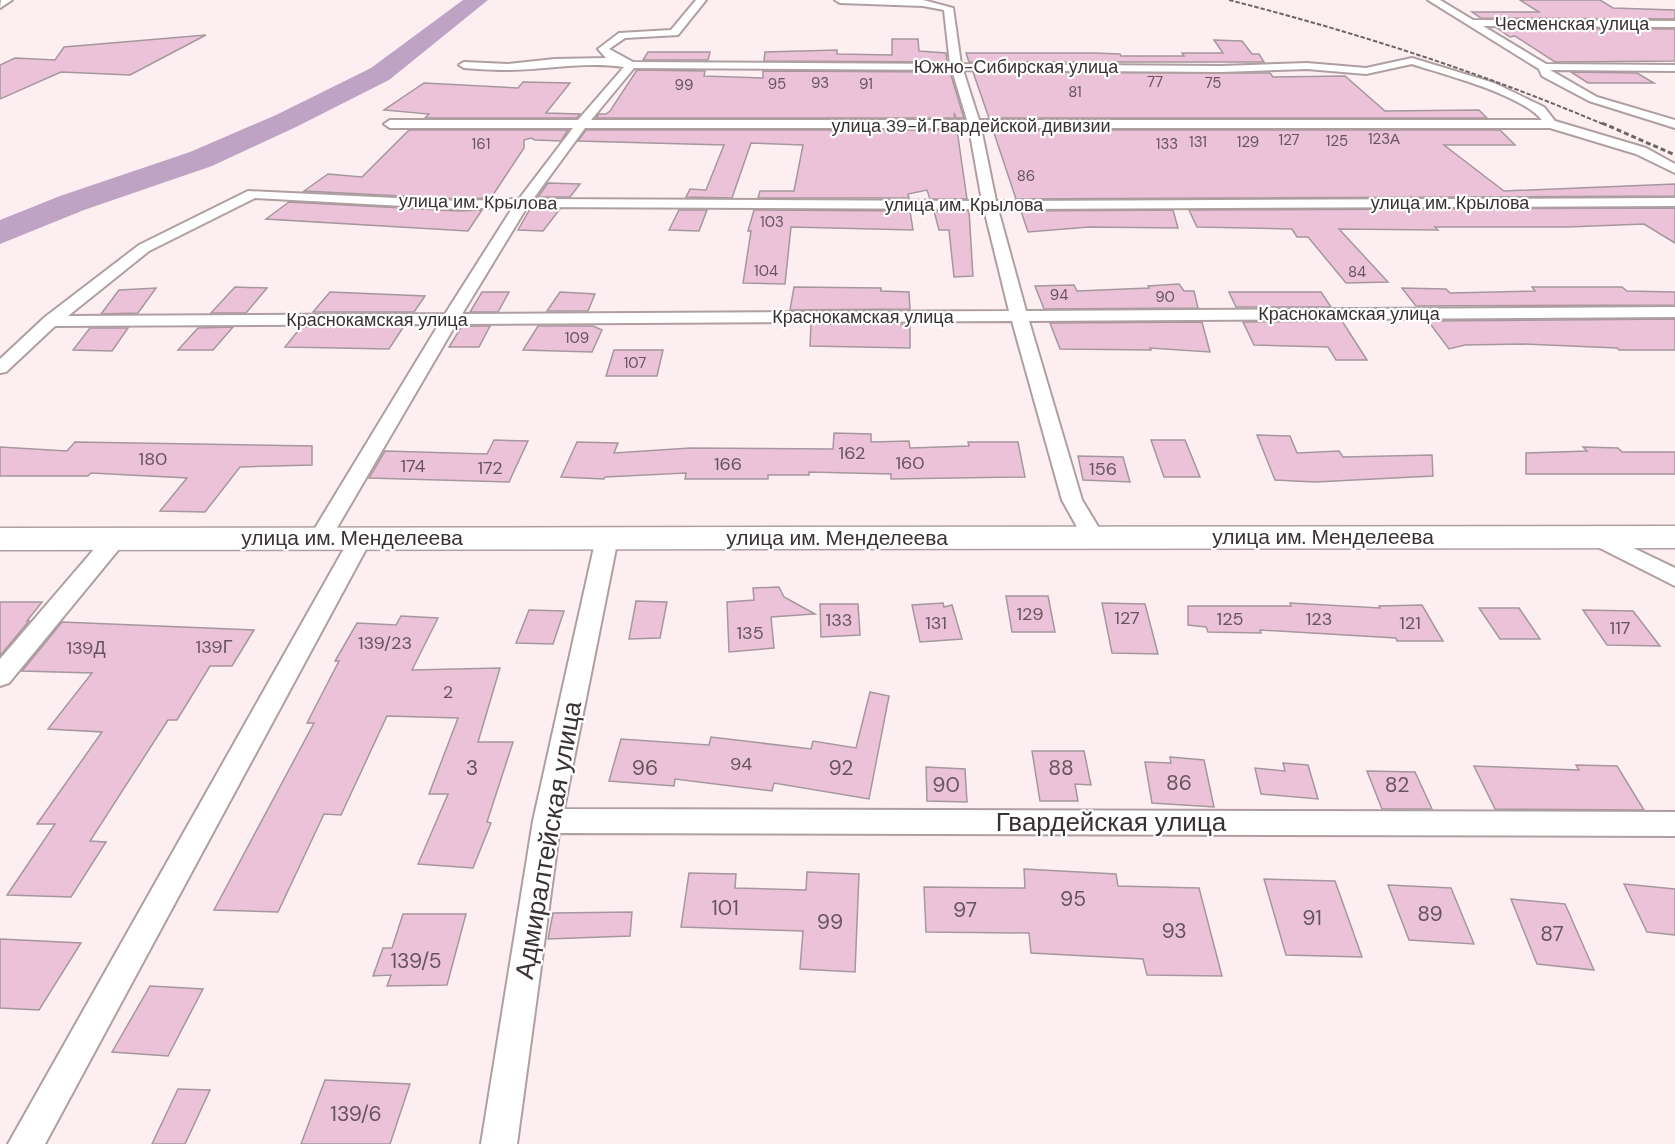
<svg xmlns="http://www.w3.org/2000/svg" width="1675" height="1144" viewBox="0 0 1675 1144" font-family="'DM Sans',sans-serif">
  <rect width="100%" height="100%" fill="#fdeff1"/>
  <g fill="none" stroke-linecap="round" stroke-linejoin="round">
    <polygon fill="#bfa3c4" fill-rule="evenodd" points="463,0 488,0 389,80 296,127 212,166 84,210 0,244 0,220 60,196 190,152 276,115 371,68"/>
  </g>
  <g fill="#ecc2d9" stroke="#a5979e" stroke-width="1.5">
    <polygon points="1520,0 1600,0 1613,8 1675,10 1675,19 1481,18 1472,12 1539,12"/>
    <polygon points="1497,28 1675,29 1675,61 1555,62 1515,36 1510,37"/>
    <polygon points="206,35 130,75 61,72 0,99 0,65 15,58 55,60 64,47"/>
    <polygon points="892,39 918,39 919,51 946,53 947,62 764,61 765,52 837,50 837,54 892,55"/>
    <polygon points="1214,40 1242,41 1252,54 1259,54 1264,62 969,62 966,53 1094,53 1120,54 1121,56 1184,56 1182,53 1223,53"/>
    <polygon points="648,52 710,52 708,60 643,60"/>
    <polygon points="637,70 705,71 704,76 763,78 763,71 950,72 964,118 956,118 954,113 955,118 596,118 599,114 606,114 610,111"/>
    <polygon points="973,72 1270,73 1273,77 1345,76 1385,111 1479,110 1487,118 989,118"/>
    <polygon points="1571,72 1637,73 1654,83 1588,83"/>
    <polygon points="523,82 570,83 546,113 580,114 577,118 425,118 429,114 384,110 424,83 518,88"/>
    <polygon points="409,130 568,130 561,141 535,140 531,138 524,140 524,148 491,198 459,199 304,191 328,174 362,177"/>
    <polygon points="586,130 957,130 967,199 930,199 927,190 908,194 909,198 758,198 760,191 794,191 803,145 751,143 732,198 686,197 690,189 706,190 724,145 578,141"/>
    <polygon points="993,130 1500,130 1515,145 1444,145 1504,191 1675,184 1675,196 1016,199"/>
    <polygon points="548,183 580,184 570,197 538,197"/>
    <polygon points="289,202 459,211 482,210 468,231 266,219"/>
    <polygon points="1675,208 1675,243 1644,224 1568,227 1435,227 1438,230 1339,229 1388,282 1346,283 1308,237 1297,237 1292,229 1197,227 1189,210"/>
    <polygon points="530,209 560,209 543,231 518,230"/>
    <polygon points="679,210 707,210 699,231 669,230"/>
    <polygon points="754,210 910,211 913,230 791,227 785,284 743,283 751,231 748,231"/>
    <polygon points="1173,210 1178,228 1089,227 1028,232 1021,211"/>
    <polygon points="934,211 969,211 973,276 954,277 949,230 939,230"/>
    <polygon points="1179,284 1184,291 1194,291 1198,308 1044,309 1035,286 1074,285 1077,291 1149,288 1148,286"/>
    <polygon points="235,287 267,288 246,313 211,313"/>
    <polygon points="794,287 881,288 881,291 909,292 910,309 790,310"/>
    <polygon points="1532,287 1622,287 1627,291 1675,292 1675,305 1416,306 1402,288 1446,289 1450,293 1535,291"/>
    <polygon points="156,288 138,313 101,314 119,290"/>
    <polygon points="330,292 425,296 414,312 313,312"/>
    <polygon points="482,292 509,292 498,312 470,312"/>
    <polygon points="560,292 595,294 588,311 547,311"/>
    <polygon points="1229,292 1321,292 1331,307 1236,307"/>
    <polygon points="1675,319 1675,350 1619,350 1617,348 1523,344 1465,345 1449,349 1428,321"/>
    <polygon points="1342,321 1367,360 1336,360 1328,347 1254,345 1243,322"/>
    <polygon points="1202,322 1210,352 1150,348 1151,350 1060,349 1050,323"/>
    <polygon points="811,324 910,324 910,348 810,346"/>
    <polygon points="404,326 389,349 285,347 301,327"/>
    <polygon points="462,326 490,326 479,347 449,347"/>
    <polygon points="538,326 593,326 602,330 592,352 523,350"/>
    <polygon points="233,327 213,350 178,350 198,328"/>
    <polygon points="90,328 128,328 112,351 73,350"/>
    <polygon points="614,350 663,350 657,376 606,376"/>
    <polygon points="834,433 871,434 871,442 909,441 910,448 969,446 968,442 1018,442 1025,477 891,479 891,474 809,472 809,475 768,475 768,479 685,479 686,473 605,477 604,479 561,477 577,442 618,443 614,453 690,448 833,449"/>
    <polygon points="1257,435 1290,436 1297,453 1339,451 1343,457 1432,455 1433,476 1315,482 1275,480"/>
    <polygon points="494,440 528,441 509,482 369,478 385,451 487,454"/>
    <polygon points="1151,440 1185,440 1200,477 1164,477"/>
    <polygon points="75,442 312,446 312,465 240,467 205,512 160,511 187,478 91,473 88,476 0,476 0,447 67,451"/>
    <polygon points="1583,447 1618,448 1622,452 1675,452 1675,474 1526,474 1526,453 1587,451"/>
    <polygon points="1078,456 1123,457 1130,482 1083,480"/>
    <polygon points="779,587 784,597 815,614 771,617 774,648 729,652 727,602 754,600 753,588"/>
    <polygon points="1006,596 1048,596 1055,632 1012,632"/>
    <polygon points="636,601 667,602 660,638 629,639"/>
    <polygon points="0,602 42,602 27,621 29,621 0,656"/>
    <polygon points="943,603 944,607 952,605 962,639 920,642 912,605"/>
    <polygon points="1102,603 1145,604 1158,654 1112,653"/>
    <polygon points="1290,603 1380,608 1379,606 1422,605 1443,641 1397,641 1396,638 1260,630 1261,633 1208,632 1206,627 1188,625 1188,606 1291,606"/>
    <polygon points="820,604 858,604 860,635 821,637"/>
    <polygon points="1479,608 1519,608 1540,639 1500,639"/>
    <polygon points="529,610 564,611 553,644 516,643"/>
    <polygon points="1583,610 1633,611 1660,646 1607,645"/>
    <polygon points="401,616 438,618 412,670 500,668 478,742 513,742 487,822 491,823 473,868 418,864 448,794 429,794 458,718 387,716 341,815 324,814 278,912 214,910 314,723 307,723 339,661 335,661 357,623 396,625"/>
    <polygon points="62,622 254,630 232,666 210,666 177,720 168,720 90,841 106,842 71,897 7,895 55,824 37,824 102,732 48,729 92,673 22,671"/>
    <polygon points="870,692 889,696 869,799 774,783 772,791 675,779 674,786 609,781 621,739 709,745 711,737 811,749 813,741 856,748"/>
    <polygon points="1032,751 1084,751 1091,785 1075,784 1078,801 1040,801"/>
    <polygon points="1170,757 1204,760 1214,807 1152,803 1145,762 1171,763"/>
    <polygon points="1283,763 1308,765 1318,799 1261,794 1255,768 1285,771"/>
    <polygon points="1576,765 1617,766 1644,810 1495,809 1474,766 1579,770"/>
    <polygon points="926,767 965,769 967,802 927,801"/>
    <polygon points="1367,771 1415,772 1432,809 1382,809"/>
    <polygon points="1024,869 1116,874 1118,886 1199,888 1222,976 1147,975 1143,959 1031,953 1029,933 926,932 924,887 1025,888"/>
    <polygon points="807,872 859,874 855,972 800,969 803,931 681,927 689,873 736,874 735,888 806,890"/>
    <polygon points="1264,879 1335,881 1362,957 1286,955"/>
    <polygon points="1624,884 1675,889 1675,935 1647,932"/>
    <polygon points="1388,885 1451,888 1474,944 1409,940"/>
    <polygon points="1511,899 1565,904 1594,970 1537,964"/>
    <polygon points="632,912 630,936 548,939 553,913"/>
    <polygon points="403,914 466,914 447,985 387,986 391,975 373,976 383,948 392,948"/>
    <polygon points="0,939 81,943 39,1010 0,1008"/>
    <polygon points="150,986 203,989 168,1056 112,1052"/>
    <polygon points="325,1080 410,1084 390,1144 301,1144"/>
    <polygon points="178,1089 210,1090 185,1144 152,1144"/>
  </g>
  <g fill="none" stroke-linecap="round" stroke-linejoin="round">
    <defs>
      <g id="minor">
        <polygon points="12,0 0,8 1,0"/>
        <path d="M696 0H706L678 35 625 38 609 49 633 62 950 64 944 10 923 6 840 3 835 0H923L953 8 961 64 1221 66 1307 63 1366 68 1412 58 1494 83 1544 107 1555 121 1646 148 1675 164V173L1636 154 1550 128H981L996 201 1675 198V206L998 209 1026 311 1675 307V317L1029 321 1082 500 1105 538 1102 543 1094 545 1086 543 1062 500 1012 321 456 324 331 538 328 543 320 545 312 543 309 538 439 324 55 326 6 372 0 373V359L45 317 139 245 248 191 459 201 519 199 573 128H390L384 124 390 120H578L624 67C583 61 546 70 506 70 492 70 478 69 464 68L459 65 464 62 508 64 555 59 606 58 598 49 619 33 671 30ZM1412 64C1445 75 1521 94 1542 120H979L963 70 1221 72 1307 69 1366 74ZM634 68 952 70 967 120H591ZM585 128H969L982 201 533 199ZM255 198 459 209 513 207 445 314 68 316 149 251ZM527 207 984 209 1009 311 462 314Z"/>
        <polygon points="1428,0 1440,0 1473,20 1675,21 1675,27 1483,26 1546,64 1675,65 1675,71 1550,70 1597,97 1675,120 1675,128 1589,101 1542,76 1539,69"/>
        <polygon points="1596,530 1675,568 1675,586 1588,542 1585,537 1588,532"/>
        <polygon points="116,531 124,533 127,538 124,543 9,683 0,686 0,659 108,533"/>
        <polygon points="361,531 369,533 372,538 45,1144 8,1144 350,538 353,533"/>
        <polygon points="607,531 615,533 618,538 564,809 1675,812 1675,836 559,833 517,1144 481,1144 533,821 596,538 599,533"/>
      </g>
      <polygon id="secondary" points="1675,526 1675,548 0,550 0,528"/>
    </defs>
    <use href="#minor" stroke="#af9fa1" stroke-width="4"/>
    <use href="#secondary" stroke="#af9fa1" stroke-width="3"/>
    <use href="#minor" fill="#fff" fill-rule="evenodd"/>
    <use href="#secondary" fill="#fff" fill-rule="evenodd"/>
    <path stroke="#6e6566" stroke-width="2" stroke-dasharray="4.5 2" stroke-linecap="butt" d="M1229 0C1358 33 1483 73 1605 125"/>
    <polyline stroke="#6e6566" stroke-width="3" stroke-dasharray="5 3" stroke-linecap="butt" points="1602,123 1675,155"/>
  </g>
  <g text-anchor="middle" stroke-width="4.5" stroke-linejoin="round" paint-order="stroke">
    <g font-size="15" fill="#66565c">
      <text x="1155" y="87">77</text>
      <text x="820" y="88">93</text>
      <text x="1213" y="88">75</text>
      <text x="777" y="89">95</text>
      <text x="866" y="89">91</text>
      <text x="684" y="90">99</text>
      <text x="1075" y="97">81</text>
      <text x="1384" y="144">123А</text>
      <text x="1289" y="145">127</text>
      <text x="1337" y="146">125</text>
      <text x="1198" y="147">131</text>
      <text x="1248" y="147">129</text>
      <text x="481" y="149">161</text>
      <text x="1167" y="149">133</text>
      <text x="1026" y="181">86</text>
      <text x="772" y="227">103</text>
      <text x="766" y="276">104</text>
      <text x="1357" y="277">84</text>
      <text x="1059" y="300">94</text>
      <text x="1165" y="302">90</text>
      <text x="577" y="343">109</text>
      <text x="635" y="368">107</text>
    </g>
    <g font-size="18" fill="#393233" stroke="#fff">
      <text x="1572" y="30">Чесменская улица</text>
      <text x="1016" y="73">Южно-Сибирская улица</text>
      <text x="971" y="132">улица 39-й Гвардейской дивизии</text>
      <text transform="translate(478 202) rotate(1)" y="6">улица им. Крылова</text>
      <text x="1450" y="209">улица им. Крылова</text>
      <text x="964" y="211">улица им. Крылова</text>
      <text x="1349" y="320">Краснокамская улица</text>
      <text x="863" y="323">Краснокамская улица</text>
      <text x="377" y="326">Краснокамская улица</text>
    </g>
    <g font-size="18" fill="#66565c">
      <text x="852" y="459">162</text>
      <text x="153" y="465">180</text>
      <text x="910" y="469">160</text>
      <text x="728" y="470">166</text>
      <text x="413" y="472">174</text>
      <text x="490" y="474">172</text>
      <text x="1103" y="475">156</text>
      <text x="1030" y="620">129</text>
      <text x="1127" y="624">127</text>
      <text x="1230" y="625">125</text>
      <text x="1319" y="625">123</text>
      <text x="839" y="626">133</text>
      <text x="936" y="629">131</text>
      <text x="1410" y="629">121</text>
      <text x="1620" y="634">117</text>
      <text x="750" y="639">135</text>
      <text x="385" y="649">139/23</text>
      <text x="214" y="653">139Г</text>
      <text x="86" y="654">139Д</text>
      <text x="448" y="698">2</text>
      <text x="741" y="770">94</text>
    </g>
    <g font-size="21" fill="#393233" stroke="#fff">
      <text x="1323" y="544">улица им. Менделеева</text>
      <text x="352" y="545">улица им. Менделеева</text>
      <text x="837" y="545">улица им. Менделеева</text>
    </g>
    <g font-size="21" fill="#66565c">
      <text x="472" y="775">3</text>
      <text x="645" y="775">96</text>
      <text x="841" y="775">92</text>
      <text x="1061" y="775">88</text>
      <text x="1179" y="790">86</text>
      <text x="946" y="792">90</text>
      <text x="1397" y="792">82</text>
      <text x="1073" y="906">95</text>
      <text x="725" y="915">101</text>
      <text x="965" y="917">97</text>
      <text x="1430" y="921">89</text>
      <text x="1312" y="925">91</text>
      <text x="830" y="929">99</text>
      <text x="1174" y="938">93</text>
      <text x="1552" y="941">87</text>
      <text x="416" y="968">139/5</text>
      <text x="356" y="1121">139/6</text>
    </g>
    <g font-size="26" fill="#393233" stroke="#fff">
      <text x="1111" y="831">Гвардейская улица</text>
      <text transform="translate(548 840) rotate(-80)" y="9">Адмиралтейская улица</text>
    </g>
  </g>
</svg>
